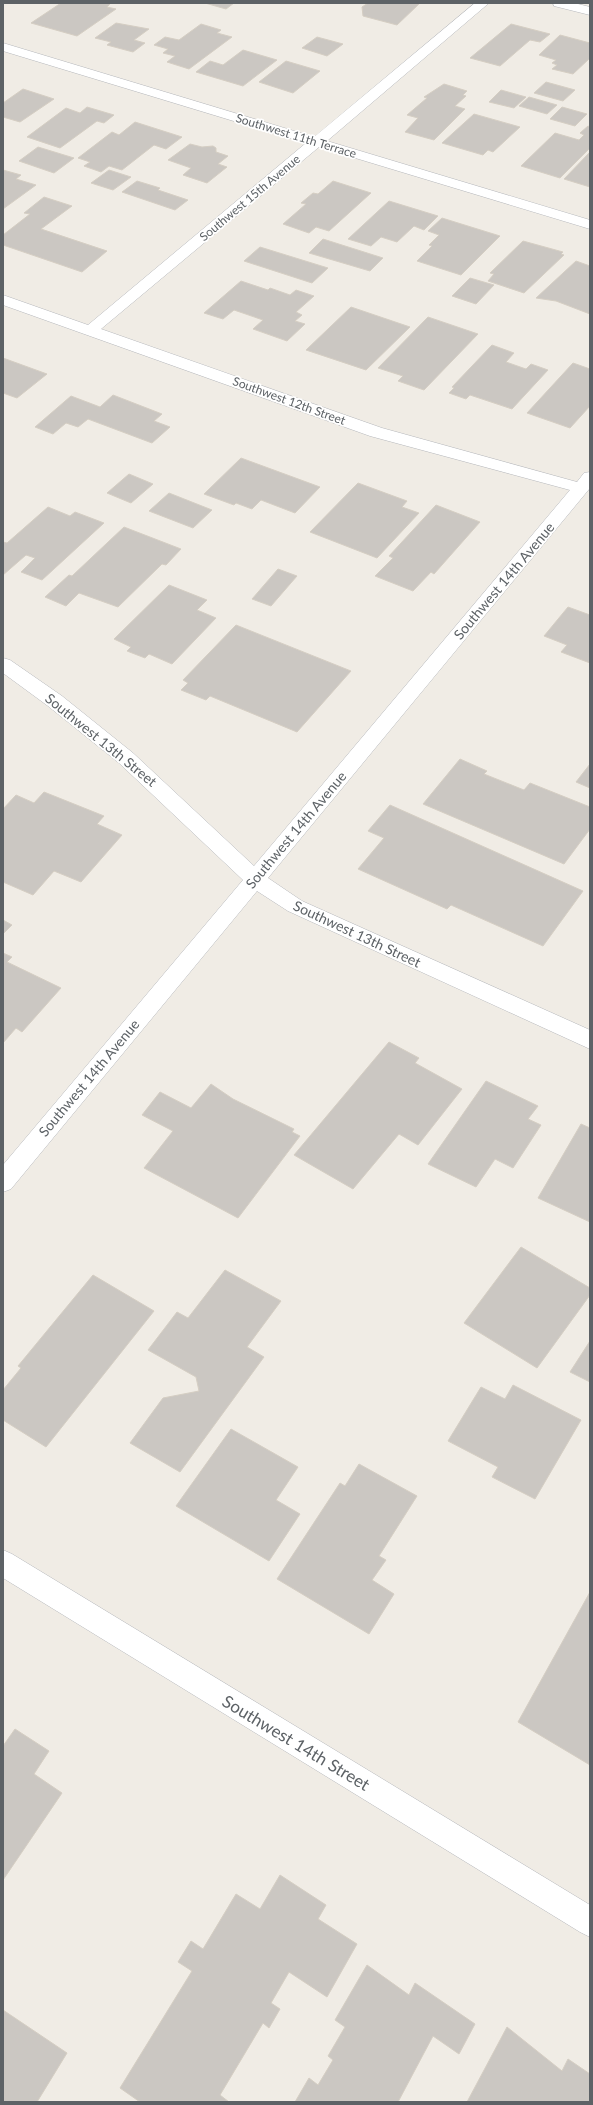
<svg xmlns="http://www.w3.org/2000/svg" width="593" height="2105" viewBox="0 0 593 2105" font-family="Lato,sans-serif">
  <rect width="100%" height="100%" fill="#f0ece5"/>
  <g fill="#cbc7c2" stroke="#d5cec3">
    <polygon points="61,3 107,3 110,4 107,7 116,9 77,36 31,23"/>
    <polygon points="205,3 234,3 226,9"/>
    <polygon points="368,3 415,3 419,4 397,25 363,16 362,7"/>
    <polygon points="116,23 149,29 134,40 145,43 133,52 107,45 111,42 95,38"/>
    <polygon points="201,24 221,30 217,33 232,37 189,69 167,62 175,56 163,53 168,49 154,45 165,37 179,40"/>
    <polygon points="511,24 550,34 540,42 530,40 500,66 470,58"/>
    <polygon points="560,35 590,43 590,58 573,74 552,69 557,65 552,63 556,60 539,55"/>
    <polygon points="317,37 343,44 327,56 302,48"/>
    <polygon points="243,50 277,60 243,86 196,72 210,61 223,65"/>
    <polygon points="286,61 320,71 293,93 259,82"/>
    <polygon points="546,82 575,90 563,101 534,93"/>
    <polygon points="444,84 467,91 463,95 466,96 455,106 465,109 434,140 405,132 418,118 407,115 427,98 424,97"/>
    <polygon points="23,89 54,99 20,122 3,117 3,103"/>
    <polygon points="501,90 526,97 514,108 489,102"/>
    <polygon points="529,97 557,105 547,114 519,106"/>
    <polygon points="87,107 114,115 104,123 97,121 60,148 27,137 66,108 80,113"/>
    <polygon points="562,107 587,114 575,126 550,119"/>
    <polygon points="474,114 520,127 493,152 488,150 483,155 442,143"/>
    <polygon points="135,122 182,137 166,149 154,145 122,170 109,166 101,172 84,166 90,162 78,158 112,132 119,135"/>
    <polygon points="588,126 590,127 590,148 560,178 521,166 555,133 579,140 584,135 580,133"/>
    <polygon points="190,144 202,147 213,146 216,148 216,152 228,156 218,164 227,167 207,183 183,175 191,168 168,160"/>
    <polygon points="38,147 74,158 54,173 19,161"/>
    <polygon points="590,152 590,187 564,179"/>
    <polygon points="3,170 21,175 16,179 36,185 3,209"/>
    <polygon points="109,170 131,177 113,190 91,183"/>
    <polygon points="137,181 160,188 158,190 188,200 175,210 122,192"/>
    <polygon points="333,181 371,193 329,231 316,227 309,233 283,224 306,204 301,203 313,193 318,194"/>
    <polygon points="44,197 72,206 41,229 107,251 82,272 3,245 3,235 30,214 24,213"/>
    <polygon points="389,201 438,216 424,230 414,226 397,242 381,237 371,246 348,239"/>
    <polygon points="442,218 500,236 461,275 417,261 432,246 429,245 439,235 428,231"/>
    <polygon points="323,239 383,258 370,271 309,253"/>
    <polygon points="523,241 563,252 561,254 564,255 524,293 488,281 494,274 490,273"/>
    <polygon points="260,247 328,268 312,283 244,261"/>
    <polygon points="576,261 590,266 590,314 556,301 536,298"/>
    <polygon points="470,278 494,285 476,304 452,296"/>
    <polygon points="241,281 268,290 270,288 290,295 296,290 314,296 296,312 302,315 295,321 305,324 287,341 253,329 263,320 234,310 223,319 204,313"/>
    <polygon points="351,307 410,327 366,370 306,350"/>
    <polygon points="428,317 478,334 424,390 398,381 403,376 378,368"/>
    <polygon points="492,345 514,353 506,362 526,369 531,364 548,370 512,409 470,395 466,399 449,393 454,388 452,387"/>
    <polygon points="3,358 47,374 17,398 3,393"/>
    <polygon points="573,363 590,369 590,406 570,428 527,413"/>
    <polygon points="113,395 162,414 154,421 170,427 152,443 88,419 78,427 66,423 53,434 35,427 71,396 100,407"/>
    <polygon points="241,458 320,487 295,513 261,500 252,509 236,503 234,505 204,494"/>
    <polygon points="129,474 153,484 131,503 107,493"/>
    <polygon points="358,483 407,501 402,507 419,513 377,558 310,532"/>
    <polygon points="169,493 212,510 193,528 149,511"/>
    <polygon points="436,505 480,522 434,574 431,572 413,591 375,576 393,558 389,556"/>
    <polygon points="48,507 70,516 75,512 104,523 42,580 21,572 35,558 26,555 3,575 3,542 7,543"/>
    <polygon points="124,527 181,549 166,565 162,564 118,607 79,593 66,606 45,597 69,575 72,576"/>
    <polygon points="278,569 297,576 271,606 252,599"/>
    <polygon points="169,585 207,600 197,610 216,618 172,664 149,654 145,658 127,651 131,647 114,639"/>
    <polygon points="568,607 590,615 590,663 561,652 567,645 544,636"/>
    <polygon points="236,625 351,671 297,732 210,696 206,700 181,690 188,683 183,680"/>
    <polygon points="460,759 487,771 484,774 524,790 530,783 590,807 590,829 564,864 423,804"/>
    <polygon points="590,764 590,788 576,782"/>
    <polygon points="44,792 104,816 97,824 122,835 81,882 54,871 33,895 3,882 3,809 16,795 34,803"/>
    <polygon points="390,805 583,891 543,946 451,905 447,909 358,869 384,838 368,831"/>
    <polygon points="3,920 12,925 3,934"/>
    <polygon points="3,953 12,957 7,962 61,988 22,1032 16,1028 3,1043"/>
    <polygon points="389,1042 419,1058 415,1063 462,1089 418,1145 399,1134 353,1189 294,1155"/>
    <polygon points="486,1081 538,1106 528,1119 541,1125 513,1168 495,1159 476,1187 428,1164"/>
    <polygon points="211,1084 233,1099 294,1129 292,1132 300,1136 238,1218 144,1168 173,1131 142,1115 160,1092 191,1108"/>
    <polygon points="581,1124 590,1128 590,1222 538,1198"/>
    <polygon points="521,1247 590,1288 590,1295 537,1368 464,1323"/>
    <polygon points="225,1270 281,1301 247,1347 264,1357 180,1472 130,1443 163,1398 199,1391 196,1377 148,1350 177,1312 188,1318"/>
    <polygon points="93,1275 154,1311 46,1447 3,1420 3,1390 21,1368 18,1366"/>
    <polygon points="590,1341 590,1382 570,1372"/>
    <polygon points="513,1385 581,1420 535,1499 492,1477 498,1467 448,1441 481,1387 505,1399"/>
    <polygon points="231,1429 298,1467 276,1500 300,1514 269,1561 176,1506"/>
    <polygon points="359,1464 417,1496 379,1556 386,1560 372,1580 394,1594 369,1634 277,1579 340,1483 345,1486"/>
    <polygon points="590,1592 590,1765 518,1722"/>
    <polygon points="15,1729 49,1751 34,1774 62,1793 3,1880 3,1746"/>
    <polygon points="280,1875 326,1905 318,1919 357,1944 327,1997 289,1972 271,2003 280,2009 269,2028 263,2023 220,2095 229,2102 140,2102 120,2088 192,1971 178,1962 191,1941 203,1949 236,1894 260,1909"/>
    <polygon points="367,1965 409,1995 415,1983 475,2024 459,2054 433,2036 398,2102 295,2102 309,2078 318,2085 333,2060 328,2056 345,2027 335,2020"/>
    <polygon points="3,2010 67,2053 37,2102 3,2102"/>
    <polygon points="507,2027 562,2071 568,2059 590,2074 590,2102 467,2102"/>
  </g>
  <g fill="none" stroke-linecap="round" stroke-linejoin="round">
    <defs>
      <g id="street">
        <polygon points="475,3 489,3 327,141 590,220 590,229 319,147 101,329 382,428 577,482 584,473 590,472 590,488 268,878 302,901 590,1030 590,1049 288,911 257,891 11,1189 3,1192 3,1165 243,880 119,763 48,706 3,673 3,658 10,660 62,696 133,753 254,866 570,490 370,436 3,305 3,295 88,325 306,143 3,51 3,43 314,137"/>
        <polygon points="553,3 574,3 590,7 590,15 554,6"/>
        <polygon points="3,1550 12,1554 590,1905 590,1937 580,1932 3,1578"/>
      </g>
    </defs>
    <use href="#street" stroke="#b6b8bc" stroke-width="1"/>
    <use href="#street" fill="#fff" fill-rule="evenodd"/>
  </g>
  <g text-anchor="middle" stroke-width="3.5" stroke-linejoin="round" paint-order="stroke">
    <g font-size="12" fill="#5d6266" stroke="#fff">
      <text transform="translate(296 136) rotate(17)" y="4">Southwest 11th Terrace</text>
      <text transform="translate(250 198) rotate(-40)" y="4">Southwest 15th Avenue</text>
      <text transform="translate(289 401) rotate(20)" y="4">Southwest 12th Street</text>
    </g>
    <g font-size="14" fill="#5d6266" stroke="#fff">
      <text transform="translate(504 581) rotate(-50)" y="5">Southwest 14th Avenue</text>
      <text transform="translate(101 740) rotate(39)" y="5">Southwest 13th Street</text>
      <text transform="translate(296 830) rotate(-50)" y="5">Southwest 14th Avenue</text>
      <text transform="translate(357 934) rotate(25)" y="5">Southwest 13th Street</text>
      <text transform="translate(89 1078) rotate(-50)" y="5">Southwest 14th Avenue</text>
    </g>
    <g font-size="17" fill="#5d6266" stroke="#fff">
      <text transform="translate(296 1743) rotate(31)" y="6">Southwest 14th Street</text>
    </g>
  </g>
  <rect width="593" height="2105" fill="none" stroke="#5d6266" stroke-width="8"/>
</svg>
